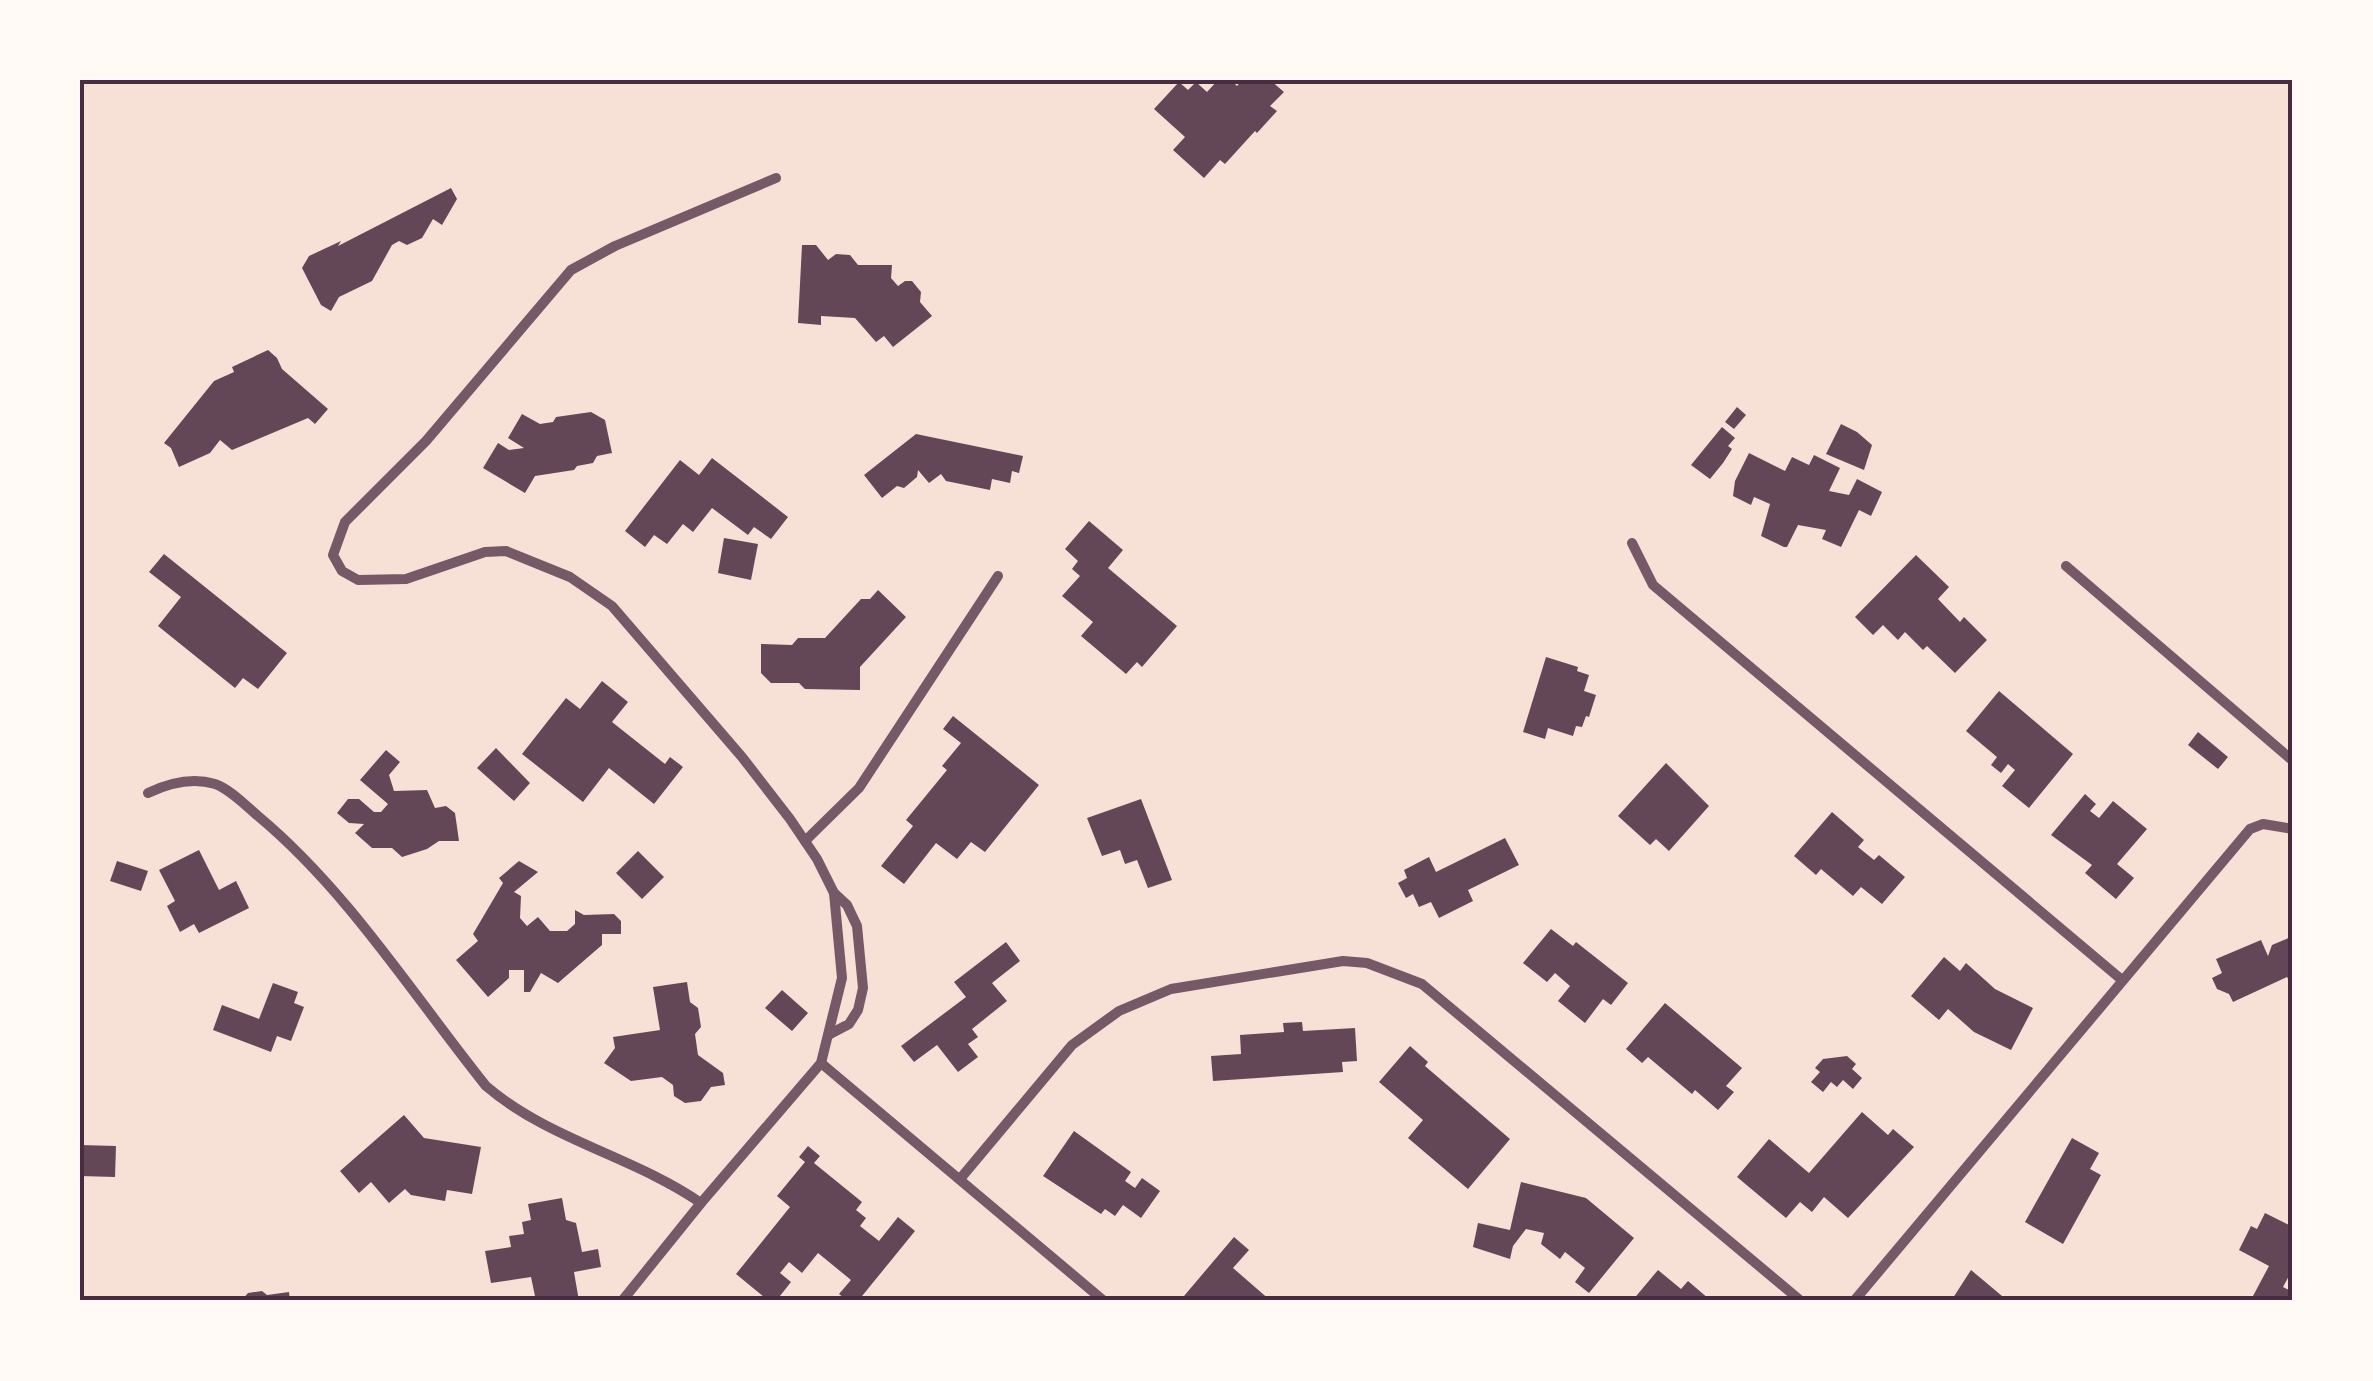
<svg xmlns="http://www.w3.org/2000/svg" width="2373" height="1381" viewBox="0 0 2373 1381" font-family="Overpass,sans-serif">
  <rect width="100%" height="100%" fill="#f7e1d7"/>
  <g fill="#644757">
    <polygon points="1218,80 1231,80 1237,86 1242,80 1270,80 1284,92 1270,106 1277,111 1257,133 1255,131 1225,164 1220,160 1204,178 1173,150 1185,137 1154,109 1179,82 1188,90 1196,82 1207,92"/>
    <polygon points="451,188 457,199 442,225 433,219 422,238 407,245 399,241 392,245 372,281 339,297 331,311 321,305 302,268 309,256 341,241 338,246"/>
    <polygon points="802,245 816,245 828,260 836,254 850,255 858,265 892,265 891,278 898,286 905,281 912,281 921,292 920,302 932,316 893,347 884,336 876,342 855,318 821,316 821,325 798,323"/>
    <polygon points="268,350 277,358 282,369 328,409 315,424 308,418 232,450 220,440 210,453 179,467 171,448 164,443 214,381 234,372 232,367"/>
    <polygon points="1737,407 1746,415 1734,429 1725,422"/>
    <polygon points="591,412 605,420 612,453 597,456 593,463 577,466 574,470 535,476 525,493 483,468 498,443 509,450 524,448 508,438 522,414 540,424 553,422 556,417"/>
    <polygon points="1841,424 1857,432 1872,445 1864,470 1826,454"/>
    <polygon points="1722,427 1735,438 1728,446 1732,449 1723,463 1710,479 1691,465"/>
    <polygon points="916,434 1023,456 1019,473 1012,471 1010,483 992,479 990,490 946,481 941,474 929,483 918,470 917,477 904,488 897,486 882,498 864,475"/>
    <polygon points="1749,453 1785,471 1792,457 1809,465 1814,455 1840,468 1829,491 1849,495 1857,479 1882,492 1871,516 1859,510 1841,547 1822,539 1826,530 1798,525 1787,547 1784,547 1761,536 1770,504 1754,497 1751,505 1733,496 1735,481"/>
    <polygon points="712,458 788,517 771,539 754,527 748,535 712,508 693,532 683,524 667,544 654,535 645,547 625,531 680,460 699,475"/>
    <polygon points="1089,521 1123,550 1108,568 1177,626 1142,667 1137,662 1126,674 1081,636 1093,622 1062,596 1080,576 1072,569 1078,561 1065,549"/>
    <polygon points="724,538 758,544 751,580 718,573"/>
    <polygon points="164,554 287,653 258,689 243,678 235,688 158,626 181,597 149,572"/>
    <polygon points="1916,555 1949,587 1938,599 1960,622 1964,617 1987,640 1955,673 1927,646 1923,650 1905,632 1898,640 1883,625 1873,635 1855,617"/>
    <polygon points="878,590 906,617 860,667 860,690 805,689 799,683 771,683 761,673 761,644 792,645 798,638 825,638 861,599 870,599"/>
    <polygon points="1546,657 1578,667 1577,671 1589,675 1584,691 1596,695 1589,717 1586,716 1582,727 1576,726 1573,736 1548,728 1545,739 1523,732"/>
    <polygon points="602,681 628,702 612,722 665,764 670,757 683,767 654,804 609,768 583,802 522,754 566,698 580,709"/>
    <polygon points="1999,691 2073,754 2029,808 2002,786 2015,770 2008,764 2001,773 1991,765 1997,757 1966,731"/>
    <polygon points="953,716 1039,785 985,852 971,842 957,859 936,843 904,884 881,866 913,826 906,820 947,770 942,766 961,743 943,729"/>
    <polygon points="2198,732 2228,757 2218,769 2188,745"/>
    <polygon points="496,748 530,783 514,801 477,768"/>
    <polygon points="386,750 400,762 389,775 394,791 427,790 435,808 446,806 455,813 459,841 439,841 427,849 402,857 392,848 372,848 355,833 364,824 349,823 337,813 348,799 359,799 374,812 381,812 388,804 360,780"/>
    <polygon points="1666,763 1709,806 1669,851 1656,839 1650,845 1618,816"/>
    <polygon points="2085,794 2096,804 2090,811 2099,818 2113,801 2147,829 2117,864 2134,878 2116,899 2085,873 2092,865 2051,835"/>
    <polygon points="1141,799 1172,880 1148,888 1137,860 1125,864 1120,850 1102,856 1087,818"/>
    <polygon points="1832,812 1864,840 1858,847 1874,860 1879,855 1905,877 1882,904 1861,887 1853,896 1821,869 1816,875 1794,856"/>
    <polygon points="1505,838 1519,865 1468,890 1473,901 1439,918 1431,902 1419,907 1413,894 1406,898 1398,883 1407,878 1404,870 1429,857 1436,872"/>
    <polygon points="199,850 219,890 236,881 249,908 199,933 194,924 180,932 167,906 175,901 159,870"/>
    <polygon points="638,851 664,877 642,899 616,873"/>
    <polygon points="117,861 148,871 141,891 110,881"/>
    <polygon points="519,861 538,872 514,892 521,896 520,918 527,926 538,917 550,931 567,931 575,924 575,910 584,915 614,914 621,921 621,934 602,934 602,945 558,983 541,973 530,992 524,992 524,970 509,970 509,978 488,997 456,960 478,941 473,934 503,883 499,878"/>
    <polygon points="1551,929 1573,946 1576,942 1628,983 1611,1005 1603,999 1585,1023 1558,1001 1570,986 1555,973 1547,982 1523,963"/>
    <polygon points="2293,936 2293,988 2287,977 2233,1002 2229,994 2217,989 2212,978 2222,973 2216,959 2261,940 2268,956 2272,945"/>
    <polygon points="1006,942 1020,961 992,983 1007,1001 972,1029 978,1037 968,1044 978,1057 958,1072 937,1045 914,1062 901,1046 966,997 954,982"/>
    <polygon points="1944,957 1960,971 1966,963 1995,989 2033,1008 2011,1050 1974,1032 1948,1009 1939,1020 1911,996"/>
    <polygon points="687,982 690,1002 698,1008 701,1027 695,1034 698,1055 723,1073 725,1085 711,1087 701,1101 685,1103 674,1096 673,1085 662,1077 631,1081 604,1063 615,1048 613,1037 660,1030 653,987"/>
    <polygon points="273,983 298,992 294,1003 304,1007 291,1041 277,1036 271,1052 213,1030 222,1005 259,1019"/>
    <polygon points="782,990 808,1013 792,1031 765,1008"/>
    <polygon points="1665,1003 1742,1068 1726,1086 1734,1092 1718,1110 1695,1090 1692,1094 1648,1057 1642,1063 1626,1049"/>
    <polygon points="1302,1022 1303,1031 1355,1028 1357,1061 1342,1062 1343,1072 1213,1081 1211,1056 1241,1054 1240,1035 1284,1032 1283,1023"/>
    <polygon points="1410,1046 1428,1062 1425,1066 1510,1139 1468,1189 1408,1138 1423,1120 1379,1082"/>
    <polygon points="1847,1056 1856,1064 1852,1069 1862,1078 1853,1089 1843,1080 1837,1087 1831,1082 1823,1092 1811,1082 1820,1072 1815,1068 1823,1059"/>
    <polygon points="1862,1112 1888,1135 1893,1129 1914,1147 1848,1218 1824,1197 1812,1212 1800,1202 1786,1218 1737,1177 1769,1139 1809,1173"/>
    <polygon points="404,1115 424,1138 481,1147 472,1194 447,1190 445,1201 411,1195 405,1189 389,1203 371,1182 359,1193 340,1171"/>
    <polygon points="1074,1131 1131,1172 1125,1181 1135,1188 1142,1178 1160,1191 1141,1218 1123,1205 1115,1216 1105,1209 1101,1214 1043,1176"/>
    <polygon points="2072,1138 2099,1153 2090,1169 2101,1175 2063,1244 2025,1222"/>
    <polygon points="80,1145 116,1146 115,1177 80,1176"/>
    <polygon points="808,1146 820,1156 814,1163 862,1202 856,1210 866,1218 860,1226 879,1241 898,1217 915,1231 858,1301 848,1301 839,1294 851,1280 818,1253 802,1273 789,1262 780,1273 791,1282 776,1301 769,1301 736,1274 790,1207 777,1196 805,1162 799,1157"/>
    <polygon points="1521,1182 1586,1198 1634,1238 1589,1293 1575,1282 1585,1268 1565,1252 1560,1259 1541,1244 1544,1233 1526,1229 1513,1246 1510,1259 1473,1247 1478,1223 1510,1230"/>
    <polygon points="562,1198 566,1220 576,1223 582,1252 598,1249 601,1267 574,1272 579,1301 536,1301 531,1277 491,1283 485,1251 511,1247 509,1236 524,1234 522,1222 531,1220 528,1204"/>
    <polygon points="2265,1213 2289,1225 2293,1217 2293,1274 2291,1272 2283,1287 2293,1292 2293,1301 2261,1301 2253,1296 2269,1266 2239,1250 2251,1226 2257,1229"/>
    <polygon points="1234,1237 1249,1250 1233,1268 1271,1301 1190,1301 1184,1296"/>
    <polygon points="1658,1270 1681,1289 1688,1281 1709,1299 1632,1301"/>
    <polygon points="1971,1270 2008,1301 1951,1301"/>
    <polygon points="262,1291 267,1295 289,1292 290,1301 241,1301 248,1293"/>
  </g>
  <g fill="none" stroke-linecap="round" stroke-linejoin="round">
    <g stroke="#755966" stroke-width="10">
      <polyline points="776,178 615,246 571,270 426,441 345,522 333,555 342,571 358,580 406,579 485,552 506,551 570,577 612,606 742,757 790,819 817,859 834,893 847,905 857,926 863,988 858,1010 849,1024 830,1034"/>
      <polyline points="1632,543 1653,585 2122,980"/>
      <polyline points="2066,566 2293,761"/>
      <path d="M148 793C169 783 192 777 215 784 230 789 246 806 258 816 348 891 413 995 486 1086 549 1140 633 1156 701 1203"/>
      <polyline points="805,841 859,788 998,576"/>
      <polyline points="821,1063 1104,1301"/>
      <polyline points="960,1179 1072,1045 1119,1011 1171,989 1343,961 1367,963 1422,984 1801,1301"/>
      <polyline points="622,1301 701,1203 821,1063 842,978 834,893"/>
      <polyline points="1854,1301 2250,829 2263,824 2293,829"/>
    </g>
  </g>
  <rect width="2373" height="1381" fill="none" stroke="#fffaf5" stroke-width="165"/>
  <rect x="82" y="82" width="2208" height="1216" fill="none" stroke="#4a2c40" stroke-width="4"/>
</svg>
